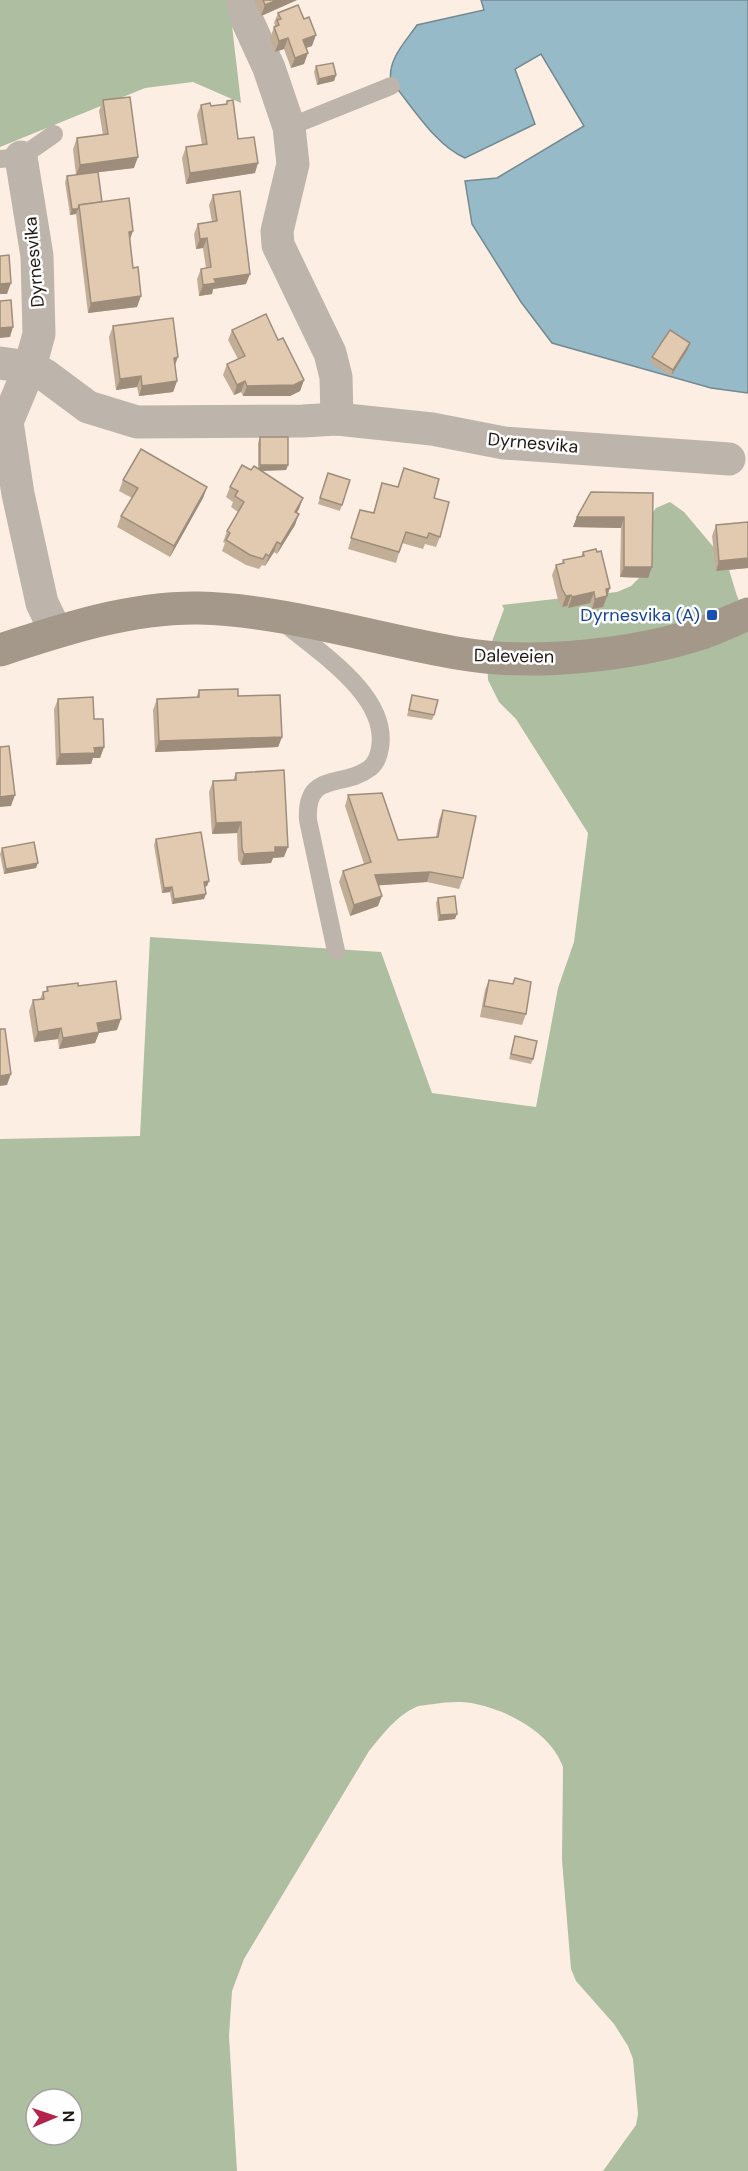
<svg xmlns="http://www.w3.org/2000/svg" width="748" height="2171" viewBox="0 0 748 2171" font-family="'DM Sans',sans-serif">
  <rect width="100%" height="100%" fill="#fdeee4"/>
  <g fill="#adbea1" fill-rule="evenodd">
    <polygon points="0,0 229,0 241,103 193,82 145,88 0,147"/>
    <path d="M670 502 684 512 727 563 736 593 748 624V2171H603L636 2125 638 2114 633 2059 628 2046 614 2024 576 1981 571 1969 562 1860 563 1767C551 1733 509 1711 476 1704 463 1701 447 1702 434 1704 429 1705 421 1705 416 1707 396 1716 383 1734 369 1751L244 1959 232 1991 229 2036 237 2171H0V1139L140 1136 150 937 381 952 432 1093 536 1107 558 988 574 942 588 833 516 719 499 702 488 680 487 655 504 609 502 605 617 592 631 586 643 574 648 520 656 508ZM36 2099H72V2135H36Z"/>
  </g>
  <path fill="#96bac7" stroke="#738a91" stroke-width="1.5" d="M481 0H748V393L711 388 552 343 521 302 472 224 465 181 497 178 584 126 541 54 515 69 535 124 465 158C435 145 412 106 391 81 387 60 406 41 417 25L484 10Z"/>
  <g fill="none" stroke-linecap="round" stroke-linejoin="round">
    <g stroke="#bdb5ab" stroke-width="18">
      <polyline points="289,127 391,86"/>
      <polyline points="0,159 21,157 54,134"/>
      <path d="M283 622C318 652 389 695 380 748 379 755 376 763 370 768 343 789 305 770 308 820L336 951"/>
    </g>
    <g stroke="#bdb5ab" stroke-width="33">
      <polyline points="243,0 247,20 269,68 289,127 293,164 277,231 278,245 330,353 336,377 337,419"/>
      <polyline points="21,157 37,256 39,334 30,367 7,422 18,494 42,603 56,632"/>
      <polyline points="0,363 30,367 45,375 88,407 137,422 303,421 337,419 432,429 504,443 729,459"/>
    </g>
    <path stroke="#a39889" stroke-width="33" d="M0 650C64 629 131 607 199 608 286 610 377 640 463 654 534 666 634 655 702 633 717 628 733 620 748 614"/>
  </g>
  <g fill="#c2ae97">
    <polygon points="254,0 297,0 261,16"/>
    <polygon points="278,13 312,46 306,48 304,64 291,68 284,49 275,52 270,38 274,27 275,25 274,23"/>
    <polygon points="316,66 336,75 334,81 317,85 314,72"/>
    <polygon points="103,100 134,168 98,172 102,202 130,240 137,307 88,313 76,214 70,215 65,182 67,176 76,175 73,149 77,138 103,135 99,111"/>
    <polygon points="227,101 238,139 255,173 186,184 182,158 186,147 202,145 197,115 201,105 211,106 226,104"/>
    <polygon points="213,195 246,284 213,289 212,294 199,296 197,279 201,269 206,268 203,248 196,249 194,234 198,224 212,222 209,205"/>
    <polygon points="113,326 175,366 177,381 173,392 139,396 137,387 116,390 109,337"/>
    <polygon points="232,330 278,340 304,380 300,391 290,396 243,396 241,392 234,395 223,375 227,364 238,359 228,340"/>
    <polygon points="690,343 688,349 671,376 650,363 652,357"/>
    <polygon points="260,437 288,465 286,470 261,471 303,498 297,513 295,525 277,554 274,552 265,566 262,565 259,569 246,565 222,551 225,543 223,542 227,531 238,512 231,507 233,502 226,497 230,487 251,470 258,469 258,443"/>
    <polygon points="404,468 434,498 440,537 436,547 425,544 423,549 402,543 396,563 348,549 360,510 373,513 382,483 398,487"/>
    <polygon points="326,479 342,505 340,511 318,504"/>
    <polygon points="123,480 207,487 203,498 170,557 117,527 121,516 132,498 119,491"/>
    <polygon points="653,493 648,578 620,577 621,528 573,527 577,517"/>
    <polygon points="748,522 748,568 716,571 712,536 716,525"/>
    <polygon points="583,552 610,588 603,607 592,609 590,603 568,608 567,606 562,607 558,600 552,575 556,565 562,563 563,560 581,557"/>
    <polygon points="199,690 238,696 282,737 278,747 155,752 153,710 157,699 196,698"/>
    <polygon points="412,695 434,715 432,720 407,716"/>
    <polygon points="58,699 94,719 104,747 100,758 93,758 91,764 56,765 54,709"/>
    <polygon points="236,773 284,857 273,858 271,863 241,865 238,860 237,833 212,834 209,792 213,781 233,780"/>
    <polygon points="348,795 398,840 436,837 439,820 443,810 463,878 459,889 427,882 378,885 378,906 350,916 339,882 343,871 364,864 345,806"/>
    <polygon points="156,839 209,881 207,886 205,887 204,899 172,904 170,892 162,893 154,845"/>
    <polygon points="2,848 36,868 4,874 0,854"/>
    <polygon points="438,898 455,919 438,921 436,903"/>
    <polygon points="515,978 526,1014 522,1025 480,1017 485,990 489,980 513,984"/>
    <polygon points="78,986 117,1030 99,1033 95,1043 59,1049 58,1039 34,1042 29,1011 33,1000 40,999 43,992 46,992 47,987"/>
    <polygon points="515,1036 533,1059 531,1064 509,1059"/>
  </g>
  <g fill="#9e8d7b">
    <polygon points="277,0 297,0 261,16 265,5"/>
    <polygon points="316,35 312,46 299,50 303,40"/>
    <polygon points="288,38 284,49 275,52 279,41"/>
    <polygon points="308,53 304,64 291,68 295,58"/>
    <polygon points="336,75 334,81 317,85 319,79"/>
    <polygon points="138,157 134,168 76,175 80,165"/>
    <polygon points="258,163 255,173 186,184 190,173"/>
    <polygon points="72,209 78,209 76,214 70,215"/>
    <polygon points="133,231 129,242 129,232"/>
    <polygon points="207,238 203,248 196,249 200,239"/>
    <polygon points="250,274 246,284 213,289 212,294 199,296 203,285 214,279"/>
    <polygon points="11,283 7,294 0,294 0,284"/>
    <polygon points="141,296 137,307 88,313 91,303"/>
    <polygon points="13,327 10,337 0,338 0,328"/>
    <polygon points="690,343 688,349 671,376 673,370"/>
    <polygon points="178,357 174,368 174,358"/>
    <polygon points="141,376 137,387 116,390 120,379"/>
    <polygon points="304,380 300,391 290,396 243,396 247,386"/>
    <polygon points="177,381 173,392 139,396 142,386"/>
    <polygon points="245,381 241,392 234,395 237,385"/>
    <polygon points="260,465 288,465 286,470 258,471"/>
    <polygon points="207,487 203,498 170,557 174,546"/>
    <polygon points="303,498 299,509 291,522 295,512"/>
    <polygon points="299,514 295,525 277,554 281,544"/>
    <polygon points="577,517 624,517 621,528 573,527"/>
    <polygon points="277,542 274,552 265,566 269,556"/>
    <polygon points="748,558 748,568 716,571 719,561"/>
    <polygon points="624,567 652,567 648,578 620,577"/>
    <polygon points="610,588 603,607 592,609 595,599 606,589"/>
    <polygon points="594,592 590,603 568,608 572,597"/>
    <polygon points="571,595 567,606 562,607 566,596"/>
    <polygon points="282,737 278,747 155,752 159,741"/>
    <polygon points="104,747 100,758 93,758 91,764 56,765 60,754 94,748"/>
    <polygon points="15,795 11,806 0,807 0,797"/>
    <polygon points="241,822 237,833 212,834 216,823"/>
    <polygon points="275,847 288,847 284,857 273,858 271,863 241,865 244,854"/>
    <polygon points="38,863 36,868 4,874 6,869"/>
    <polygon points="430,872 427,882 371,886 375,875"/>
    <polygon points="209,881 207,886 202,887 204,882"/>
    <polygon points="172,887 170,892 162,893 164,888"/>
    <polygon points="206,894 204,899 172,904 174,899"/>
    <polygon points="382,896 378,906 350,916 354,905"/>
    <polygon points="457,914 455,919 438,921 440,915"/>
    <polygon points="121,1019 117,1030 99,1033 95,1043 59,1049 63,1038 97,1023"/>
    <polygon points="61,1028 58,1039 34,1042 38,1032"/>
    <polygon points="11,1074 7,1085 0,1086 0,1076"/>
  </g>
  <g fill="#e1cab0" stroke="#9e8d7b" stroke-width="1.5">
    <polygon points="263,0 277,0 265,5"/>
    <polygon points="298,5 304,19 309,17 316,35 303,40 308,53 295,58 288,38 279,41 274,27 279,25 277,20 281,19 278,13"/>
    <polygon points="333,63 336,75 319,79 316,66"/>
    <polygon points="130,97 138,157 80,165 77,138 108,134 103,100"/>
    <polygon points="233,100 238,139 254,137 258,163 190,173 186,147 207,144 201,105 210,103 211,106 227,104 227,101"/>
    <polygon points="98,172 102,202 79,205 78,209 72,209 67,176"/>
    <polygon points="240,191 250,274 214,279 216,283 203,285 201,269 211,267 207,238 200,239 198,224 217,221 213,195"/>
    <polygon points="129,198 133,231 129,232 133,268 138,267 141,296 91,303 79,205"/>
    <polygon points="9,255 11,283 0,284 0,256"/>
    <polygon points="11,300 13,327 0,328 0,301"/>
    <polygon points="266,314 278,340 283,338 304,380 294,385 247,386 245,381 237,385 227,364 245,356 232,330"/>
    <polygon points="173,318 178,357 174,358 177,381 142,386 141,376 120,379 113,326"/>
    <polygon points="670,330 690,343 673,370 652,357"/>
    <rect x="260" y="437" width="28" height="28"/>
    <polygon points="141,449 207,487 174,546 121,516 138,488 123,480"/>
    <polygon points="242,465 251,470 254,466 303,498 295,512 299,514 281,544 277,542 269,556 266,554 263,559 250,555 226,540 230,533 227,531 244,502 235,496 238,491 230,487"/>
    <polygon points="404,468 439,479 434,498 449,502 440,537 429,533 427,538 406,532 399,552 351,538 360,510 374,513 382,483 398,487"/>
    <polygon points="328,473 350,480 342,505 320,498"/>
    <polygon points="591,492 653,493 652,567 624,567 624,517 577,517"/>
    <polygon points="748,522 748,558 719,561 716,525"/>
    <polygon points="596,549 597,552 601,551 610,588 606,589 607,596 595,599 594,592 572,597 571,595 566,596 562,589 556,565 564,563 563,560 584,556 583,552"/>
    <polygon points="238,689 238,696 280,695 282,737 159,741 157,699 199,697 199,690"/>
    <polygon points="412,695 438,700 434,715 409,710"/>
    <polygon points="93,697 94,719 103,719 104,747 94,748 95,753 60,754 58,699"/>
    <polygon points="9,746 15,795 0,797 0,747"/>
    <polygon points="284,770 288,847 275,847 275,852 244,854 242,849 241,822 216,823 213,781 236,780 236,773"/>
    <polygon points="382,793 398,840 438,837 443,810 476,816 463,878 430,872 375,875 382,896 354,905 343,871 371,862 348,795"/>
    <polygon points="201,832 209,881 204,882 206,894 174,899 172,887 164,888 156,839"/>
    <polygon points="34,842 38,863 6,869 2,848"/>
    <polygon points="455,896 457,914 440,915 438,898"/>
    <polygon points="515,978 531,982 526,1014 484,1006 489,980 513,984"/>
    <polygon points="116,981 121,1019 97,1023 99,1032 63,1038 61,1028 38,1032 33,1000 44,999 43,992 48,991 47,987 78,983 78,986"/>
    <polygon points="0,1029 5,1029 11,1074 0,1076"/>
    <polygon points="515,1036 537,1041 533,1059 511,1054"/>
  </g>
  <rect fill="#1a4fb4" stroke="#fefefe" stroke-width="2" x="706" y="609" width="12" height="12" rx="3"/>
  <g text-anchor="middle" stroke-width="5" stroke-linejoin="round" paint-order="stroke">
    <g font-size="18" fill="#221914" stroke="#fefefe">
      <text transform="translate(34 262) rotate(-95)" y="6">Dyrnesvika</text>
      <text transform="translate(533 443) rotate(5)" y="6">Dyrnesvika</text>
      <text transform="translate(514 656) rotate(1)" y="6">Daleveien</text>
    </g>
    <g font-size="18" fill="#164399" stroke="#fefefe" text-anchor="end">
      <text x="700" y="621">Dyrnesvika (A)</text>
    </g>
  </g>
  <g transform="translate(54 2117) rotate(88)"><circle r="28" fill="#fefefe" stroke="#a6a2a0" stroke-width="1.5"/>
  <path d="M0-4.5L10 22L0 15L-10 22Z" fill="#b4234d"/>
  <text y="-9" font-size="16" font-weight="bold" text-anchor="middle" fill="#221914">N</text>
  </g>
</svg>
